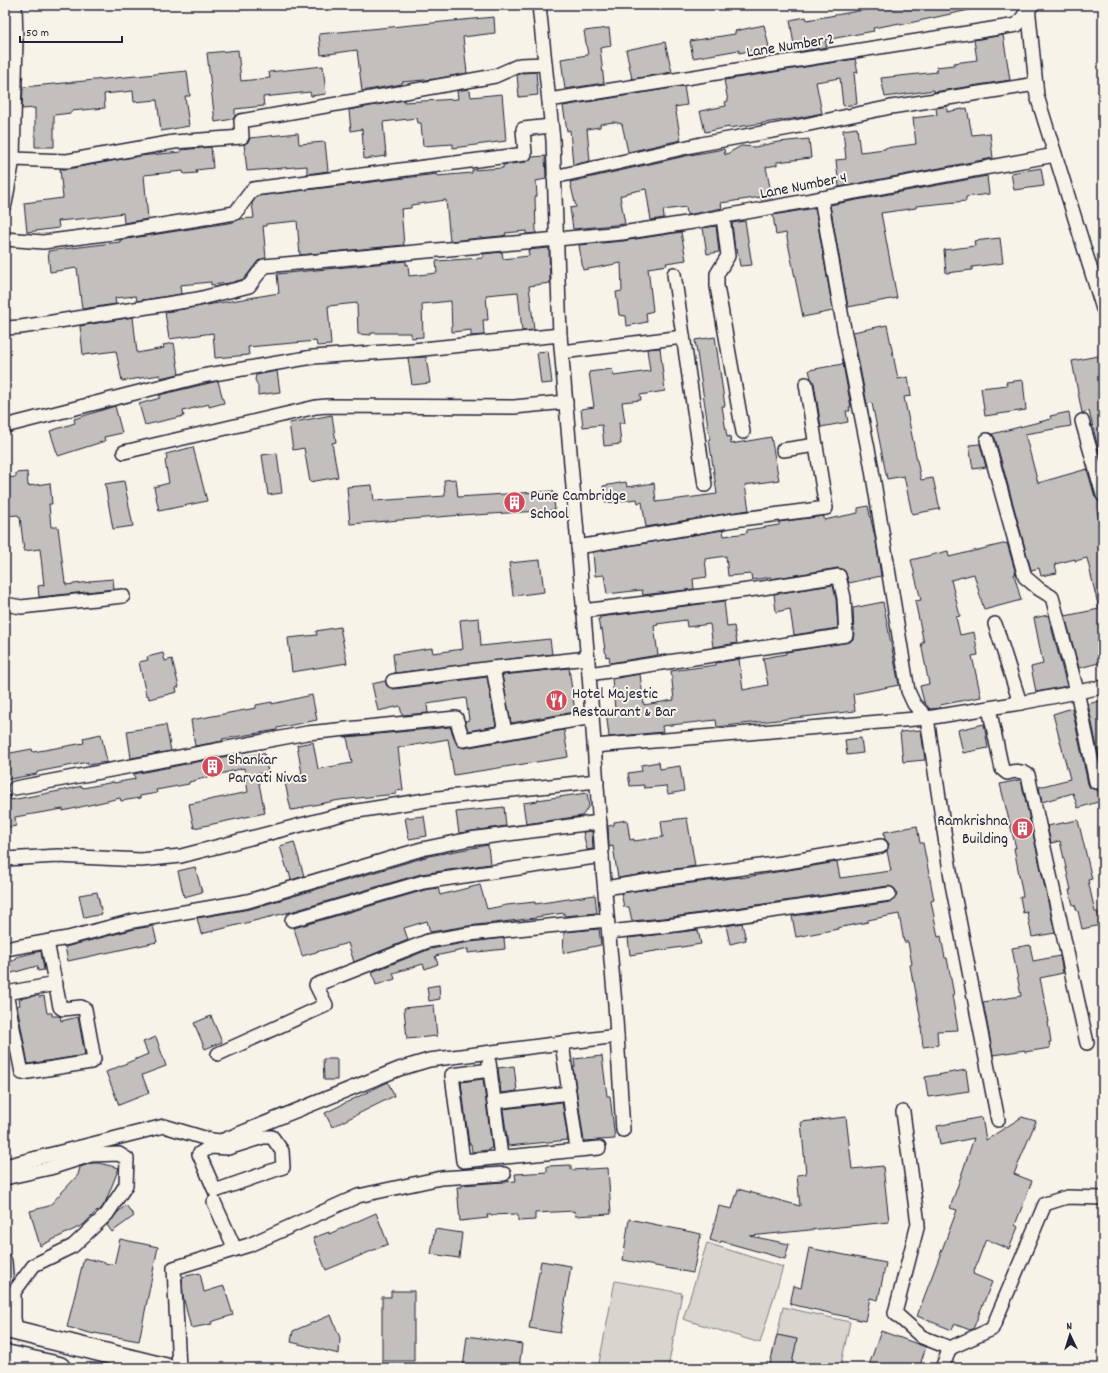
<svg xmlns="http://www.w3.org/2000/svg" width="1108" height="1373" viewBox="0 0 1108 1373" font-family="Dekko,sans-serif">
  <rect width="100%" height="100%" fill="#f7f3e8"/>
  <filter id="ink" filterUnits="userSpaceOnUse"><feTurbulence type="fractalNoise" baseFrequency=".025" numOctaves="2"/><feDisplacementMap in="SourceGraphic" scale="8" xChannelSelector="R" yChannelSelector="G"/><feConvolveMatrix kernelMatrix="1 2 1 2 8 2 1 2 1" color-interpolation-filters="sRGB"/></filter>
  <g filter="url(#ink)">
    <g fill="#d8d5cf" stroke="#7d7c85">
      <polygon points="707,1243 783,1267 760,1343 683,1319"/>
      <polygon points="615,1281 682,1293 668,1368 598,1368"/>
      <polygon points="783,1307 850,1322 840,1368 791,1368 797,1339 777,1335"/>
    </g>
    <g fill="#c2bfbd" stroke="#22223b">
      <polygon points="892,5 968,5 969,10 900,25 900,23 873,28 874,31 825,40 827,47 798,52 797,45 794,45 790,20 806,17 807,20"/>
      <polygon points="494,17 495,33 463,37 467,73 435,79 402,82 402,84 362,91 357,50 321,55 319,34"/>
      <polygon points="764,25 769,47 739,53 739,50 693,58 690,41 735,34 735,31"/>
      <polygon points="609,28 611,46 600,48 604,83 565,89 561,59 588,55 584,31"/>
      <polygon points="1003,35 1010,80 934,92 934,90 885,97 881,78 937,72 936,67 954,65 954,63 977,60 974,40"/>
      <polygon points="665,42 672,72 632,79 626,50"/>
      <polygon points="238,50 241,81 270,78 269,72 323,66 326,94 311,96 310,92 263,97 264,106 235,109 235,116 233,119 215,122 207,53"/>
      <polygon points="855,59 858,72 854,73 857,104 843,106 840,78 816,82 822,113 798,118 729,128 729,127 705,132 700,111 726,106 725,102 728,101 724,80"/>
      <polygon points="187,71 190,96 185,96 189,126 161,131 157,100 134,102 133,91 104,94 105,108 71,111 71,113 54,115 54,147 35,147 35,108 22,109 23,87"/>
      <polygon points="536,72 538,95 519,97 517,75 522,73"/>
      <polygon points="684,86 687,105 675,107 681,140 628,152 622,124 614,122 600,124 600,127 587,129 590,161 573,165 570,130 567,131 563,106"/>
      <polygon points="468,89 469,91 470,91 471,97 502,94 506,141 453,148 453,144 423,146 421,123 418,123 417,118 383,122 386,156 364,159 362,129 351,131 349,110 404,100 404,102 458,99 457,91"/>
      <polygon points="947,106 947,112 967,108 972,135 990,133 993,158 839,187 836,160 846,159 843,130 857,128 860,152 885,149 885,148 916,144 913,118 937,115 936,108"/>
      <polygon points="298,133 299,144 325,142 328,171 307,174 307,166 247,171 244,144 249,141 250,138"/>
      <polygon points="809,139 811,158 777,162 777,165 766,167 772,198 761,200 761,197 721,203 722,208 687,215 686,207 663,210 664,218 651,220 646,189 626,193 626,194 620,196 625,224 573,229 570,208 576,207 570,182 690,155 724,149 725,155 741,146 755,147 778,142"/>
      <polygon points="211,147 213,168 196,170 197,173 184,174 183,171 144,175 148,219 124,223 123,213 89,218 58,221 59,228 27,232 24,203 63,198 60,169 68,169 139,156 181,152 181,150"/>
      <polygon points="545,156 546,179 536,181 537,196 535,197 536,233 526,234 526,231 505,233 506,235 501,236 450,241 446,200 411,205 411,208 401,209 404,245 300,255 297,221 266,224 266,226 263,226 266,258 258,261 244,279 230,283 211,285 211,282 180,285 181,294 137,301 136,296 115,298 116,304 82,309 77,268 50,272 48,251 120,242 120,240 234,222 240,219 254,218 252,203 257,196 437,174 437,176 472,173 472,170 503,168 503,165 526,162 532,157"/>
      <polygon points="1041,168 1044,186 1014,190 1011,173"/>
      <polygon points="987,176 989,194 966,197 966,201 916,206 916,208 881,213 897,298 848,307 830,205"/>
      <polygon points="815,208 833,311 803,317 786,233 776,235 773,215"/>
      <polygon points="745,221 752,265 740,266 737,249 735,250 732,223"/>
      <polygon points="716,226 719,252 707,254 703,228"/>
      <polygon points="681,232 686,260 666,263 667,265 648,268 653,311 646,313 647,322 627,326 626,316 619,315 616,292 622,291 621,263 583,270 579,245 623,241"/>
      <polygon points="1000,238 1003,263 972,267 972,270 946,273 944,250 975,246 974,241"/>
      <polygon points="549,248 550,283 529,286 534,330 522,331 518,292 486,295 488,320 483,320 484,335 471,336 471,330 452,332 451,301 422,304 423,337 411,338 411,333 371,333 371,335 358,334 357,303 328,306 331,345 317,346 316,341 248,347 249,355 215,358 213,333 169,339 165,312 279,293 277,274 406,261 406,265 408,264 409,276 437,273 436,261 483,258 483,254 502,252 503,259 529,256 528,250"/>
      <polygon points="133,317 137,353 164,348 163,345 174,343 179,374 160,378 160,375 122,381 116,351 83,355 80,326"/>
      <polygon points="887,325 898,379 908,377 911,396 904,397 921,480 933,478 940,509 912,514 904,476 887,479 872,403 867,404 853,332"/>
      <polygon points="715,337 725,406 722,406 727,437 730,436 731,444 771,437 779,480 745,485 749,510 646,527 642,502 638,503 637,499 605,503 603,486 626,482 627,487 654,483 656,502 717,494 709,439 710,439 695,340"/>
      <polygon points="660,348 665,391 640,395 641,400 622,402 625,423 619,423 621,444 604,446 602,425 583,427 581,409 594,407 589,372 612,369 614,376 650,371 647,349"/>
      <polygon points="548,351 552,383 541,384 537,352"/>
      <polygon points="1103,355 1103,456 1100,456 1089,411 1082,413 1072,361"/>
      <polygon points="426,357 430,383 412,385 408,358"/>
      <polygon points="843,364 851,407 849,407 850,411 846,411 848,422 821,427 814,383 811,378 809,370"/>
      <polygon points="277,371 280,392 258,395 258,386 255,380 256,375"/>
      <polygon points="1023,380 1026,410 985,416 981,388 1007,385 1006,382"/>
      <polygon points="218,381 224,403 209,407 209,404 183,411 184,416 145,425 139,404 160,398 159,396 163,394"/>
      <polygon points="115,406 122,433 104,437 105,441 58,456 50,431 75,423 74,419"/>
      <polygon points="1069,412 1071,426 1025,434 1038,483 1087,469 1095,497 1099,501 1100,510 1097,511 1101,531 1103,531 1103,662 1079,668 1065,616 1099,609 1087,558 1075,561 1075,559 1055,564 1057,573 1041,576 1039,568 1031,570 995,438 992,434 1051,419 1050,416"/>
      <polygon points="332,415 336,442 332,443 338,477 310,482 304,448 293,450 289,423"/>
      <polygon points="980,444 986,467 973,469 969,445"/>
      <polygon points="193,447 207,501 159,511 154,487 169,483 165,461 167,459 166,454"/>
      <polygon points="277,453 282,493 268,495 262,455"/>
      <polygon points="27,472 28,486 50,483 52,504 49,504 51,527 58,527 65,583 66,583 66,585 90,582 90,581 113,579 114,589 39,597 38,586 44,585 40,549 24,551 20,517 19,517 18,515 5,516 5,478 16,477 16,473"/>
      <polygon points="456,479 458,497 553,491 555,510 475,515 475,514 350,524 347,487 372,485 374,501 445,496 444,480"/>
      <polygon points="124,481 133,526 113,529 105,484"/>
      <polygon points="868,506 876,542 881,576 849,583 845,571 842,569 838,568 771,579 771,577 752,580 751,574 728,576 726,556 705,559 707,577 693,579 694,589 643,595 642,590 607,594 604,575 595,576 593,552 723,530 724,536 747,533 747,530 779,525 779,522 824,516 824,520 858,513 858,508"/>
      <polygon points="1007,543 1016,574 1014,574 1021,600 984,610 974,574 951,580 960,616 956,617 960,635 974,632 978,655 972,656 981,697 940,705 941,708 930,709 924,702 920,686 929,684 921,643 924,643 915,601 921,600 911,560 948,551 949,557"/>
      <polygon points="540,560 544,592 513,596 509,563"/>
      <polygon points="833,585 836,599 838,628 794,635 790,609 776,612 774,594"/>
      <polygon points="724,601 727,627 734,626 737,643 713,647 710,624 687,627 686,620 657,624 658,625 654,626 658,655 610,663 609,656 606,657 602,629 600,630 598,619 600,619 600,617"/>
      <polygon points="883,602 899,685 853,694 855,711 717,727 716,720 662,726 663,732 609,737 606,710 615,709 612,679 640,674 644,705 674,700 671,671 716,665 716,663 739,659 743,690 768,685 763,658 786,654 786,652 850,642 853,639 854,635 853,608"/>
      <polygon points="1048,615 1067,686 1036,692 1031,667 1043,664 1034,618"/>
      <polygon points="479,618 481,646 550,639 552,654 395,673 393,654 432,648 433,653 463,649 460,620"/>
      <polygon points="340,627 347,663 292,672 288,638 317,635 316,631"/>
      <polygon points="163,653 165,661 172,659 179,687 176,688 177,692 149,699 148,695 146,695 139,662 148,660 147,657"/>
      <polygon points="569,668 575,712 511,723 502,675"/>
      <polygon points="487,677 496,726 468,731 465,721 469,720 466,698 427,704 428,713 402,715 400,706 378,711 372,684 385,681 387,686 394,689"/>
      <polygon points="312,695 317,720 277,728 277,730 222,739 223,741 195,746 191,720 256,708 256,705 272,702 272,704"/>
      <polygon points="1103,700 1103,766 1101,766 1088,704"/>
      <polygon points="1072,708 1088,784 1090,788 1097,790 1101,801 1078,808 1073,793 1042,802 1039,787 1070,779 1053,714"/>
      <polygon points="984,724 988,748 963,753 958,730"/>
      <polygon points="166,725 171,751 131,758 127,731"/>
      <polygon points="450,727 457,745 464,748 564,730 568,757 454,775 448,739 398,748 403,790 396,791 396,794 340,800 303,807 304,808 291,810 284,778 302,774 297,745 313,742 318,769 352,763 347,737"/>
      <polygon points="921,730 925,760 903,762 900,732"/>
      <polygon points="101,734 107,762 88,765 88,762 37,772 37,774 5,780 5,754 32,749 33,752 84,743 83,738"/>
      <polygon points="861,738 863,753 847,755 845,740"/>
      <polygon points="264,753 268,772 257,774 265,813 194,828 189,804 248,792 244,768 189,782 189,784 156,790 157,793 140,796 140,798 121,801 120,798 63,811 63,809 15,817 16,826 5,828 5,795 10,795 11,800 65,790 82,786 83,788 114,782 114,783 135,779 134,774 228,756 228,759"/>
      <polygon points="659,762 660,769 680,766 684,791 668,794 666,786 644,788 644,785 630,786 628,773 642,771 641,765"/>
      <polygon points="1019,780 1021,780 1055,933 1032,937 1027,912 1023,913 1020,897 1023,896 1014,848 1016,848 1000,784"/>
      <polygon points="587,793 589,806 582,816 526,824 523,803 538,801 537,800"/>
      <polygon points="504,807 506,826 459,833 456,812"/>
      <polygon points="424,816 427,836 409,839 405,818"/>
      <polygon points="687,818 695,866 618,878 613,846 609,847 608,826 614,825 614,822 627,820 630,840 634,839 634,841 663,837 661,821"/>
      <polygon points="1078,820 1092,879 1088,880 1095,912 1098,912 1101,925 1082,929 1078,911 1077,911 1075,905 1073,905 1069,890 1071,890 1060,841 1051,843 1047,826"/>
      <polygon points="917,826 920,843 923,843 934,900 931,901 938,937 941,936 945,958 947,958 954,995 952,995 958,1030 937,1031 938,1045 923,1047 921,1027 922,1027 914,982 913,982 910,965 912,964 908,942 904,942 899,914 868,920 868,922 837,928 838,929 796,937 792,916 891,902 896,897 897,893 895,889 892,887 888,886 673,917 632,921 629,907 624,907 621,893 668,886 740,877 740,878 837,862 840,878 891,871 887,851 889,844 885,839 884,832"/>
      <polygon points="592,831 593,849 587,850 583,832"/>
      <polygon points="294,842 304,876 291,880 289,872 288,873 280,846"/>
      <polygon points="488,845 490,864 421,874 290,912 201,934 197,918 250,909 429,856"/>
      <polygon points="195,867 202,892 184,897 178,871"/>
      <polygon points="480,885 487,909 507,905 535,902 535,904 595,895 597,913 564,916 564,913 536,917 536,918 468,926 430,932 427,921 404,928 408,940 354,962 348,943 302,956 294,928 425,890 438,888 440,895"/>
      <polygon points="97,892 102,914 84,918 79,895"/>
      <polygon points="742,923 746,940 730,944 726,926"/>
      <polygon points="153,926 157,942 68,961 65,947 135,929"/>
      <polygon points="599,929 601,945 563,953 564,932"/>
      <polygon points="698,930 701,944 630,955 628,938"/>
      <polygon points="504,938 505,949 468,953 468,949 435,956 438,964 425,969 423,964 393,973 395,979 376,985 372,972 430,949 470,942"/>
      <polygon points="1030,945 1033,961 1060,956 1063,973 1040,978 1049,1022 1048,1022 1051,1042 1049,1042 1050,1048 1025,1052 1025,1050 993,1055 983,1002 1021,996 1012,948"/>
      <polygon points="41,951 44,970 38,971 37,966 5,975 5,964 17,959 16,957"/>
      <polygon points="439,985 440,999 429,1001 427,987"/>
      <polygon points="38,995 39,997 44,996 47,1013 52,1013 52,1016 60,1016 61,1021 78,1017 85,1055 28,1064 17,1006 20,1005 19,999"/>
      <polygon points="434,1005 437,1036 407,1039 404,1008"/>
      <polygon points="211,1016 222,1042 205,1049 194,1023"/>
      <polygon points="156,1037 166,1066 142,1075 149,1093 119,1105 106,1072 148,1054 143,1042"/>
      <polygon points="602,1056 607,1096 610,1096 615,1139 584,1141 573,1067 575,1067 574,1059"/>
      <polygon points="323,1059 337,1059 337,1080 324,1080"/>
      <polygon points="514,1066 517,1091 501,1093 498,1068"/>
      <polygon points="966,1070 969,1091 928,1097 925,1077"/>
      <polygon points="483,1079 492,1148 489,1149 489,1150 472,1152 471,1144 469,1144 461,1082"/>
      <polygon points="388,1082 394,1096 332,1127 325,1113"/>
      <polygon points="562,1102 568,1140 508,1146 503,1109"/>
      <polygon points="846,1117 852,1169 883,1166 889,1222 750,1236 789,1244 785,1259 721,1241 720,1243 710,1240 719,1206 732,1209 738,1189 800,1206 797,1175 806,1174 801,1122"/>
      <polygon points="982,1117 986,1140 1022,1117 1036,1121 1014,1174 1032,1181 1015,1225 1018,1227 1009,1249 986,1239 973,1274 992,1282 973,1329 970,1330 954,1324 952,1330 917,1316 957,1210 950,1208 974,1138 940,1145 937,1126"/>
      <polygon points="92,1163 99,1163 119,1168 105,1203 101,1209 97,1212 97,1211 83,1225 40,1246 30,1211 49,1206 78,1175 80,1167"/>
      <polygon points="571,1165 571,1170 608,1168 611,1214 575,1216 574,1211 535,1213 535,1220 518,1221 518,1214 487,1215 488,1218 460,1221 457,1187 462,1187 462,1185 516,1181 515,1174 547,1172 547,1166"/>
      <polygon points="126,1205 134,1216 112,1232 107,1225 118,1212"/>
      <polygon points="376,1213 388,1244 326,1270 313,1238 329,1232 329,1234"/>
      <polygon points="629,1219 701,1234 693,1273 623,1260"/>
      <polygon points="435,1229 462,1233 459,1258 431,1254"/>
      <polygon points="120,1239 158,1247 139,1341 94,1333 94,1334 67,1327 84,1258 114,1265"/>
      <polygon points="809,1248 886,1263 878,1300 870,1298 865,1321 790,1304 794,1286 801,1288"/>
      <polygon points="541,1261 571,1266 560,1333 529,1328"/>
      <polygon points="200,1273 204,1292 224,1286 233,1315 211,1322 212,1324 191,1328 183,1296 182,1277"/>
      <polygon points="391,1291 414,1291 414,1361 382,1361 382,1297 391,1297"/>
      <polygon points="331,1315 340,1338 339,1354 291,1342 293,1331"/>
      <polygon points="881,1331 926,1347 919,1368 868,1368"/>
      <polygon points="777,1335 797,1339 791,1368 769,1368"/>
      <polygon points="467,1336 522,1344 519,1368 463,1368"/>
    </g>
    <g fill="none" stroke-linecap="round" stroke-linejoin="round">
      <defs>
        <g id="street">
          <polyline points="539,5 553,140 560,335"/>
          <polyline points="1028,6 1037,96 1103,309"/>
          <polyline points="549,100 1017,25 1032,5"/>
          <polyline points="13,159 67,161 174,142 242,137 241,121 495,76 520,65 545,64"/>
          <polyline points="554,177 701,144 795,127 891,107 1036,84"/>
          <polyline points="821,198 844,329 871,464 908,691 914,704 927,718 952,884 998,1120"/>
          <polyline points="5,204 13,159 16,40 15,5"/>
          <polyline points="723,217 728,256 717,274 717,286 743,432"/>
          <polyline points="5,239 43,242 113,233 235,213 253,189 525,154 523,129 551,126"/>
          <polyline points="674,274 705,485"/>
          <polyline points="5,328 21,327 198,299 249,286 264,266 622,233 693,222 1055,155"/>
          <polyline points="562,352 683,337"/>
          <polyline points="1082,421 1103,495"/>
          <polyline points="5,426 202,376 313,357 413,350 560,335 589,674 603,870 615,1004 623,1130"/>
          <polyline points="987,440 1025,577 1039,589 1052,597 1077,691 1096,782"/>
          <polyline points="783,450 816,445"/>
          <polyline points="124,452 316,407 327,406 514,407 566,402"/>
          <polyline points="578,547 734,520 826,508 806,384"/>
          <polyline points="5,604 21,607 123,596"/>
          <polyline points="583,611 756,589 839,576 844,598 846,635 589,674"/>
          <polyline points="995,624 1020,703"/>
          <polyline points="493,668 505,732"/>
          <polyline points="393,681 493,668 588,658"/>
          <path d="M989 708 1002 769 1007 773C1015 771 1021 770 1028 775L1087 1043"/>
          <polyline points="594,746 927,718 1020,703 1103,687"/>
          <polyline points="15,788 307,733 456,718 463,740 592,717"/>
          <polyline points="5,859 58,856 141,860 181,856 351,812 438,798 597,781"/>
          <polyline points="605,888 667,878 782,863 881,846"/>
          <polyline points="292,920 423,882 602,856"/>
          <polyline points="609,932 674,925 889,894"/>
          <polyline points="47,942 60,1007 63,1009 81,1007 85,1009 94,1059 91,1062 22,1073 6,993 56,984"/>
          <polyline points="5,949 68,938 133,921 248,901 422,849 470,839 600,822"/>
          <polyline points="562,1043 569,1093"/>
          <polyline points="218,1054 326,1005 316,985 428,941 469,934 607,920"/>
          <polyline points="489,1062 501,1157"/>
          <polyline points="490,1070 452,1075 463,1161 599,1148"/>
          <polyline points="494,1102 569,1093 577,1149"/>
          <polyline points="903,1112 918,1224 895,1313 922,1337 950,1348 992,1329 1045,1204 1067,1197 1103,1198"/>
          <polyline points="210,1147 228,1148 263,1137 272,1137 282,1151 283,1167 215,1191 199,1154 210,1147 211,1140"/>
          <polyline points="5,1166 164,1126 211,1140 221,1141 399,1069 429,1060 617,1036"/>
          <polyline points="5,1178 50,1168 91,1155 119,1154 127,1159 126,1185 107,1214 73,1246 34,1265 14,1292 14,1318 16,1331"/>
          <polyline points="214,1202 235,1249"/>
          <polyline points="5,1261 6,1276 5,1281"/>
          <polyline points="179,1368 174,1268 249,1245 358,1196 441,1178 504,1174"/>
          <polyline points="942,1368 950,1348"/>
        </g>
        <polyline id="secondary" points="5,1328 166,1368"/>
        <polyline id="highway" points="5,1356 59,1368"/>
      </defs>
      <use href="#street" stroke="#22223b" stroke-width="16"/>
      <use href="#secondary" stroke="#22223b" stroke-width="22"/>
      <use href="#highway" stroke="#22223b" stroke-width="25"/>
      <use href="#street" stroke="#f7f3e8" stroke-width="13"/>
      <use href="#secondary" stroke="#f7f3e8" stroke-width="19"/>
      <use href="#highway" stroke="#f7f3e8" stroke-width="22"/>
    </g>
  </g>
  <defs>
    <symbol id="building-disc" viewBox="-11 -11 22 22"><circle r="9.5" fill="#d1495b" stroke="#f7f3e8"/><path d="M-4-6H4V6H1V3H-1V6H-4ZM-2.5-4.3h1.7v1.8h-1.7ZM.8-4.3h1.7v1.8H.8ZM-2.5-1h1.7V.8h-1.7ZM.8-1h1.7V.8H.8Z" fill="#fff"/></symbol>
    <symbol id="restaurant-disc" viewBox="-11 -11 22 22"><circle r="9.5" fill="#d1495b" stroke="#f7f3e8"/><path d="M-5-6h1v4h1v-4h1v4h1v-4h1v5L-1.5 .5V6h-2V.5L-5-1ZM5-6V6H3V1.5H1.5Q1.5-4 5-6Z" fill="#fff"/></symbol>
  </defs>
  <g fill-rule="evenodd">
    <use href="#building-disc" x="502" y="490" width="25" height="25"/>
    <use href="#restaurant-disc" x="544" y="688" width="25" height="25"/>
    <use href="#building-disc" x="200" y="754" width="25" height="25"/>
    <use href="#building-disc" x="1010" y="816" width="25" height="25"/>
  </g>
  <g text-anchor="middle" stroke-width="4" stroke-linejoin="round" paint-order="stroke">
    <g font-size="16" fill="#22223b" stroke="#f7f3e8">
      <text transform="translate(790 44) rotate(-9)" y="6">Lane Number 2</text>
      <text transform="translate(803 184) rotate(-11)" y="6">Lane Number 4</text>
    </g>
    <g font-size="16" fill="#22223b" stroke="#f7f3e8" text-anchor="start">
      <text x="530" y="500">Pune Cambridge<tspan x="530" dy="18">School</tspan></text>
      <text x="572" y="698">Hotel Majestic<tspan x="572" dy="18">Restaurant &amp; Bar</tspan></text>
      <text x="228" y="764">Shankar<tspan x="228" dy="18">Parvati Nivas</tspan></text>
      <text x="1008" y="825" text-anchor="end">Ramkrishna<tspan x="1008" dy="18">Building</tspan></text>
    </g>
  </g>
  <rect width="1108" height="1373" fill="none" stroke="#f7f3e8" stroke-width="20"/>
  <rect x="10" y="10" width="1088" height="1353" fill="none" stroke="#22223b" stroke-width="1.5" filter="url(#ink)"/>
  <g transform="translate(1070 1335) rotate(356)" stroke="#f7f3e8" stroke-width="3" paint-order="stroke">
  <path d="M0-3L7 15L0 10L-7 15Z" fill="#22223b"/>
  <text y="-6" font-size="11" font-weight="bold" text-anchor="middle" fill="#22223b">N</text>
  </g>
  <path d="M20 36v6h102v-6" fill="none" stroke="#22223b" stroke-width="2"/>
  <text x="26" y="36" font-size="12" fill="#22223b" stroke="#f7f3e8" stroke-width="3" paint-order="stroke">50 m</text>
</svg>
